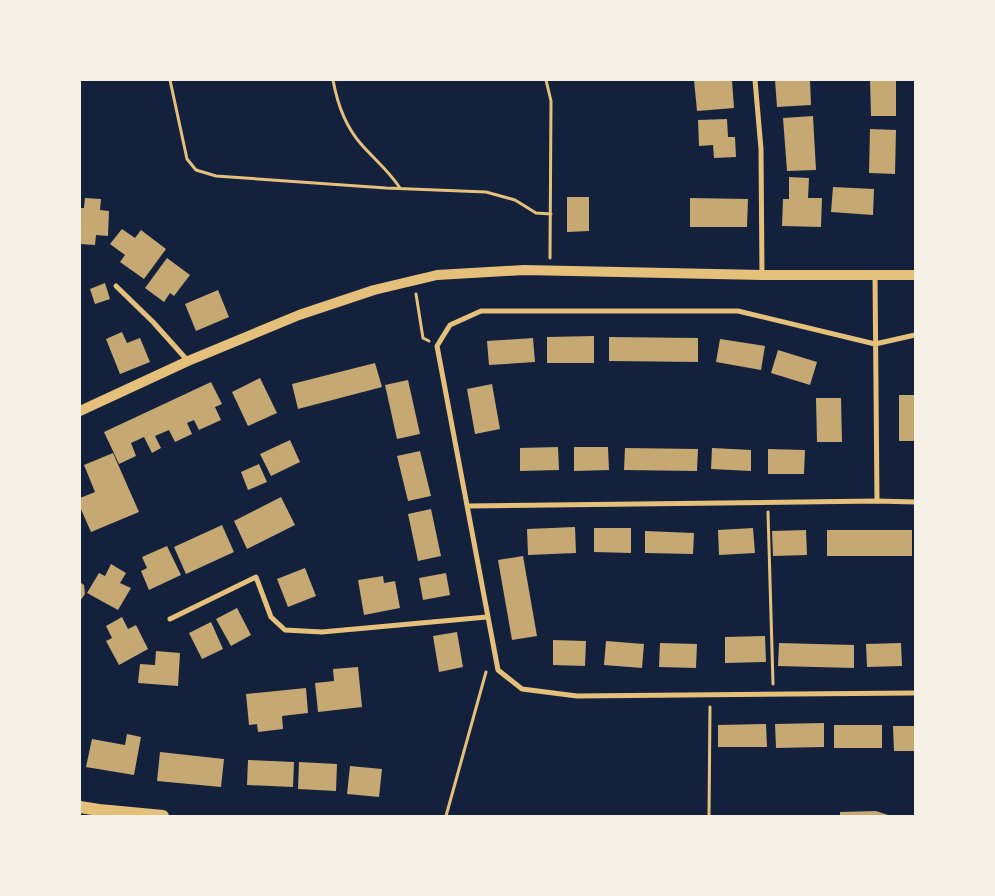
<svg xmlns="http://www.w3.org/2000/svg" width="995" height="896" viewBox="0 0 995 896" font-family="'Golos Text',sans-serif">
  <rect width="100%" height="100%" fill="#14213d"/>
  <g fill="#c6a872">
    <polygon points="694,80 732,80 734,108 697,111"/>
    <polygon points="775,80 810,80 811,105 777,107"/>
    <polygon points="870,80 896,80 896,116 871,116"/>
    <polygon points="813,116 816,170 787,171 783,118"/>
    <polygon points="727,119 728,137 735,137 736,157 714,158 713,145 699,146 698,120"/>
    <polygon points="870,129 896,130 895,174 869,173"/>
    <polygon points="789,177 809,178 808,198 822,198 821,227 782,226 783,199 789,199"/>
    <polygon points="833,187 874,189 873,215 831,212"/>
    <polygon points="567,197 589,197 589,231 567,232"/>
    <polygon points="85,198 101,199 100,210 109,211 108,236 96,235 95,245 80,244 80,208 84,208"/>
    <polygon points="690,198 748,199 747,227 690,227"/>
    <polygon points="122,229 135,238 141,230 166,249 144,279 120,262 125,255 110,244"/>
    <polygon points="167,258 190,275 174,296 170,293 164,302 145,288"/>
    <polygon points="105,283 110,299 95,304 90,289"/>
    <polygon points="218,290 229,317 196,331 185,304"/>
    <polygon points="122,332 127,343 140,338 150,362 120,374 106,339"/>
    <polygon points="594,336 594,363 547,363 547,337"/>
    <polygon points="609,337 698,338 698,362 609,361"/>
    <polygon points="533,338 535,362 489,365 487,341"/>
    <polygon points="720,339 765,346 761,370 716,362"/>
    <polygon points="778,350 817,362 810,385 771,373"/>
    <polygon points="375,363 382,387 298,409 292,384"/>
    <polygon points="260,378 277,413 248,426 232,392"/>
    <polygon points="408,380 420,434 397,439 385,385"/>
    <polygon points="211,382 222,404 215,407 221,420 199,430 194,420 187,423 192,434 175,442 169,430 155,436 161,448 152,453 144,437 131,443 136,456 119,464 104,432"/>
    <polygon points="492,384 500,429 475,434 467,389"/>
    <rect x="899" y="395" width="16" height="46"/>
    <polygon points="816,398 841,398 842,442 817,442"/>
    <polygon points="290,440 300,462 271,476 260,454"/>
    <polygon points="558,447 559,470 520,471 520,448"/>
    <polygon points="574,447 608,447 609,470 574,471"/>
    <polygon points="625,448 698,449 697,471 624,470"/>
    <polygon points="712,448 751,450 751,471 711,469"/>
    <polygon points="768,449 805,450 804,474 768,474"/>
    <polygon points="420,451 431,496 408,501 397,456"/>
    <polygon points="113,453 139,512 91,532 80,507 80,498 95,492 84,465"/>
    <polygon points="259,464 267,482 248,490 241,472"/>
    <polygon points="281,497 295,525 247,549 234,521"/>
    <polygon points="431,509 441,556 418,561 408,514"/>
    <polygon points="222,525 234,552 186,574 174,547"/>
    <polygon points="575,527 576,553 528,555 527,529"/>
    <polygon points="594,528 631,528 631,553 594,552"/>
    <polygon points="753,528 755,553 719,555 718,530"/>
    <polygon points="806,530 807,555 773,556 772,531"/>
    <rect x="827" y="530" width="85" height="26"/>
    <polygon points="645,531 694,533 693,554 645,553"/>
    <polygon points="167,546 181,575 149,590 141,571 147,568 142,557"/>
    <polygon points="523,556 537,636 512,640 498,560"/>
    <polygon points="111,564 126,573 120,583 131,588 118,610 87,593 99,573 105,576"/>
    <polygon points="305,568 316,596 288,607 277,579"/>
    <polygon points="446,573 450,595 423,600 419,578"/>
    <polygon points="383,576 384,583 395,581 400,608 364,615 358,580"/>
    <polygon points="80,582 84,585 85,594 80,601"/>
    <polygon points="237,608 251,635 231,646 216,619"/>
    <polygon points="122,617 128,629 136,625 148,649 119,665 106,641 112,638 106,626"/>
    <polygon points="211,622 223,649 202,659 189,633"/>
    <polygon points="457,632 463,667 439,672 433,636"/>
    <polygon points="765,636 766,662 725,663 725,637"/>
    <polygon points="553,640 586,641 585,666 553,665"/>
    <polygon points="606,641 644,644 642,668 604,665"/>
    <polygon points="660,643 697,644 696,668 659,667"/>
    <polygon points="779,643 854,645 854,668 778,666"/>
    <polygon points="901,643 902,666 867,667 866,644"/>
    <polygon points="156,651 180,653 178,686 138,683 140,664 155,665"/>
    <polygon points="358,667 362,707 318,712 315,683 334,681 333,669"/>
    <polygon points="306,688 308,713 282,716 283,729 258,732 257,724 249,725 246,694"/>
    <polygon points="824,723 824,747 776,748 775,724"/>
    <polygon points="766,724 767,747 718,747 718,725"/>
    <rect x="834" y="725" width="48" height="23"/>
    <polygon points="893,726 915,726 915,751 894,751"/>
    <polygon points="127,734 141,737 134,775 86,767 92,739 125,745"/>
    <polygon points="160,752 224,759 221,787 157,781"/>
    <polygon points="248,760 294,762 293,787 247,785"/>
    <polygon points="299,762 337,764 336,791 298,789"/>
    <polygon points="350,766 382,769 379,797 347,794"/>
    <polygon points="876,811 891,816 840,816 840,812"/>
  </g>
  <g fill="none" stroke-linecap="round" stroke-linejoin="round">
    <g stroke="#e5c07b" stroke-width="3">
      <polyline points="170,80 187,159 196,170 216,176 386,188 486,192 515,200 536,213 551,214"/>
      <path d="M333 80C337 102 346 127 361 144 374 159 389 171 400 188"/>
      <polyline points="546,80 551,101 550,258"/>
      <polyline points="416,294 423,338 429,341"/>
      <polyline points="768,512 773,684"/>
      <polyline points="446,816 486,672"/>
      <polyline points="709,816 710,707"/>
    </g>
    <g stroke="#e5c07b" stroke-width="5">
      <polyline points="755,80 761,149 762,275"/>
      <polyline points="875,275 877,501"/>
      <polyline points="116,286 153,322 188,361"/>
      <polyline points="915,335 875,344 738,311 481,311 450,325 437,346 498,670 522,689 577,696 915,693"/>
      <polyline points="468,506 877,501 915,502"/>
      <polyline points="170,619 256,577 271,617 285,630 322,632 487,617"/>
    </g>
    <polyline stroke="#e5c07b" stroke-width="10" points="80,411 188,361 299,315 374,290 437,275 524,270 762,275 915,275"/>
    <polyline stroke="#e5c07b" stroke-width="12" points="80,807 99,810 163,816"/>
  </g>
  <rect width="995" height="896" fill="none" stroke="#f6f1e7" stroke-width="162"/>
</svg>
